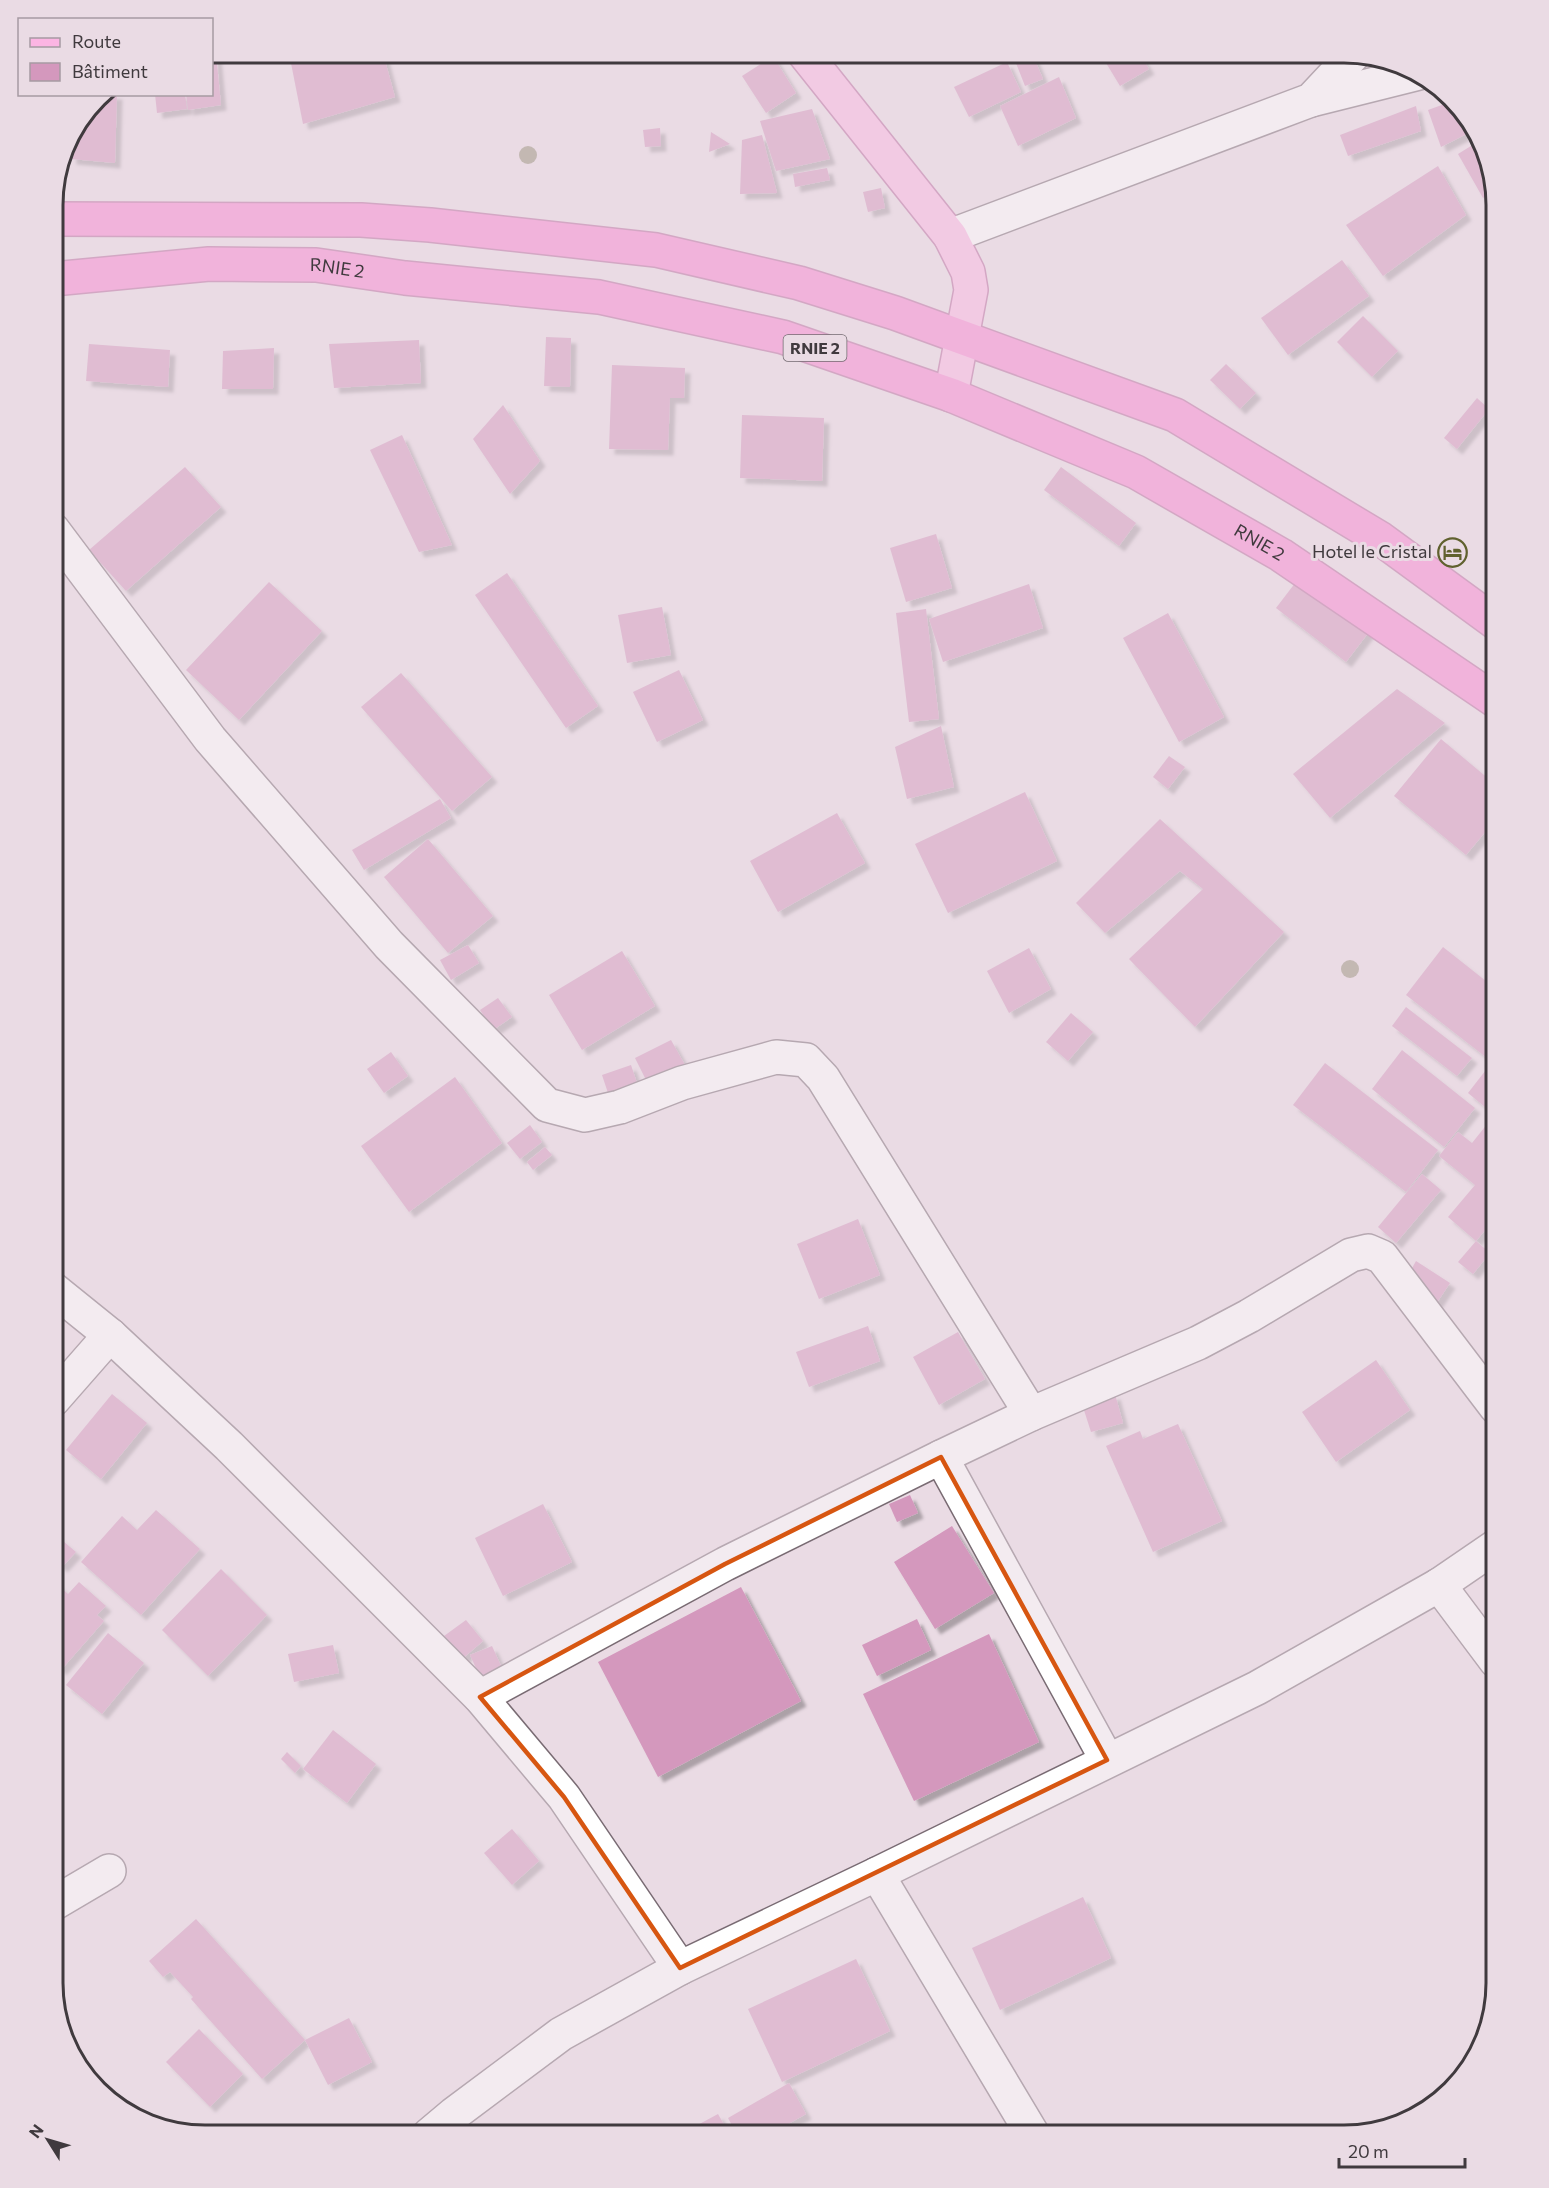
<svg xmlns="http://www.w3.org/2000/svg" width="1549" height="2188" viewBox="0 0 1549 2188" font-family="Commissioner,sans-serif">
  <defs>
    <filter id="shadow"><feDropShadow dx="5.5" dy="5.5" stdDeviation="1.5" flood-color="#0004"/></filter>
  </defs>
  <rect width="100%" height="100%" fill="#eadbe4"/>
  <g fill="#d498bd" filter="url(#shadow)">
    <polygon points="212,53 216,53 221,105 188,110 186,94 212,94"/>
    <polygon points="289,53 383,53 395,97 303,124"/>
    <polygon points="1012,53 1032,53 1043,79 1025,86"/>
    <polygon points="1100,53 1139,53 1149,69 1120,86"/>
    <polygon points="773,56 796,93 766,113 742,76"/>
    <polygon points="1007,62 1021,92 969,117 954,87"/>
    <polygon points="1059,77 1076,118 1018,146 1000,106"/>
    <polygon points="101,94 117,94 115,163 71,159 70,135"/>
    <polygon points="155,94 185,94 187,109 157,113"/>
    <polygon points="1450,102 1476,129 1441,147 1428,110"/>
    <polygon points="1416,106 1421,131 1348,156 1340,135"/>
    <polygon points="812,109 830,159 776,171 760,121"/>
    <polygon points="660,128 661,146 645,147 643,130"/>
    <polygon points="711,132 730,144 709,152"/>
    <polygon points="762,135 777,193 740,194 742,140"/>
    <polygon points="1479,141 1493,192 1483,198 1458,154"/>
    <polygon points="1438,166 1466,215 1383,276 1346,225"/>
    <polygon points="827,168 830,180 795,187 793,174"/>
    <polygon points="881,188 885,208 868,212 863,192"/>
    <polygon points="1342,260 1369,296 1288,355 1261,318"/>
    <polygon points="1363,316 1398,351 1372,377 1337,342"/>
    <polygon points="546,337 571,338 570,387 544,386"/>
    <polygon points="419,340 421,383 334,388 329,344"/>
    <polygon points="89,344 170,350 168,387 86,381"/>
    <polygon points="274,348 273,389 222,389 223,351"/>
    <polygon points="1226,364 1256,393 1240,409 1210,380"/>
    <polygon points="612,365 685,368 684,398 670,398 668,450 609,449"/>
    <polygon points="1477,398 1489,409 1457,449 1444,438"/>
    <polygon points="503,405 540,461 510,494 473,439"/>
    <polygon points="742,415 824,418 822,481 740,478"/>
    <polygon points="402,435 452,545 419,552 370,450"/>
    <polygon points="185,467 221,507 126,591 89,550"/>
    <polygon points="1061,467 1136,523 1119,546 1044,490"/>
    <polygon points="936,534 952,588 906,602 890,548"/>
    <polygon points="507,573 598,706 566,728 475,595"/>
    <polygon points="1302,574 1372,628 1346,662 1276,608"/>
    <polygon points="269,582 322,631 239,720 186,670"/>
    <polygon points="1029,584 1043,628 943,662 929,619"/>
    <polygon points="662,607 671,655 627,663 618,615"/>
    <polygon points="926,609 939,719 909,722 896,613"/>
    <polygon points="1168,613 1224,717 1179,742 1123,638"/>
    <polygon points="679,670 703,720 657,742 633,692"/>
    <polygon points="401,673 492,777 452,811 361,707"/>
    <polygon points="1397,689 1445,723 1330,818 1293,774"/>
    <polygon points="941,726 954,787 907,799 895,747"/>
    <polygon points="1441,739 1496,785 1496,819 1466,855 1394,796"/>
    <polygon points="1169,756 1185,767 1168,789 1153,777"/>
    <polygon points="1025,792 1057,861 948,913 915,844"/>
    <polygon points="440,799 451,818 364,870 352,850"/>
    <polygon points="837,813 865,863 778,912 750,861"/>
    <polygon points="1160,819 1284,932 1195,1027 1129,959 1203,889 1180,871 1105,933 1076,903"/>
    <polygon points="428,839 493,916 448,953 384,877"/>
    <polygon points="468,945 479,963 451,980 440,960"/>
    <polygon points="1443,947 1496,989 1496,1046 1487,1058 1406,995"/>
    <polygon points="1029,948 1051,989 1009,1013 987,971"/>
    <polygon points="622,951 655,1006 582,1050 549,995"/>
    <polygon points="498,998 512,1017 493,1030 480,1010"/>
    <polygon points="1406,1007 1472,1058 1457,1076 1392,1026"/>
    <polygon points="1071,1013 1093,1032 1068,1061 1046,1042"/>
    <polygon points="671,1040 685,1065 648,1084 635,1058"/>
    <polygon points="1402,1050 1475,1108 1444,1147 1372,1089"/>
    <polygon points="391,1052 408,1076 384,1093 367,1069"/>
    <polygon points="1496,1057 1496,1116 1468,1093"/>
    <polygon points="1325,1063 1438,1150 1406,1192 1293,1105"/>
    <polygon points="631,1065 639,1089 610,1099 602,1075"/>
    <polygon points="455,1077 502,1143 409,1212 361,1146"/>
    <polygon points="1488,1123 1496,1130 1496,1217 1476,1241 1448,1217 1475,1185 1439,1156 1458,1132 1472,1143"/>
    <polygon points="530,1125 542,1142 520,1159 507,1143"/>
    <polygon points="545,1147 552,1155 533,1170 527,1162"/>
    <polygon points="1422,1174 1441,1190 1396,1243 1378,1227"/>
    <polygon points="858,1219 880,1275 819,1299 797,1244"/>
    <polygon points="1476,1241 1490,1253 1473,1274 1458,1262"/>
    <polygon points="1416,1261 1450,1283 1436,1304 1406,1279"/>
    <polygon points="868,1326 880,1361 809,1387 796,1352"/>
    <polygon points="958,1332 985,1379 939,1405 913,1357"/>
    <polygon points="1376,1360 1410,1410 1336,1462 1302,1412"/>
    <polygon points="112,1394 147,1423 101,1479 66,1450"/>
    <polygon points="1115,1394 1123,1423 1091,1432 1082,1404"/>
    <polygon points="1178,1424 1222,1521 1153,1552 1106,1446 1140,1431 1143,1439"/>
    <polygon points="910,1495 918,1513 897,1522 889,1504"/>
    <polygon points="543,1504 572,1562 503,1596 475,1538"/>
    <polygon points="156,1510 200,1549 141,1615 81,1562 122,1516 137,1530"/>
    <polygon points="952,1526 994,1593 935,1629 894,1562"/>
    <polygon points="57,1536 76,1552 62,1567 53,1559 53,1542"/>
    <polygon points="221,1569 267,1615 208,1676 162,1630"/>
    <polygon points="53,1580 68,1594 79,1582 106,1606 97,1615 104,1621 61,1670 53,1662"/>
    <polygon points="741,1587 801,1701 658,1777 598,1662"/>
    <polygon points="917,1619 931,1650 877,1676 862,1645"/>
    <polygon points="466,1620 483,1641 462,1659 444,1636"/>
    <polygon points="108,1633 144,1663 102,1714 66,1685"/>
    <polygon points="989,1634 1039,1742 914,1801 863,1694"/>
    <polygon points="333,1645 339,1673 294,1682 288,1654"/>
    <polygon points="492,1646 502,1668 480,1677 470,1655"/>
    <polygon points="333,1730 376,1764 347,1803 303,1769"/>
    <polygon points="287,1752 301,1766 295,1773 281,1759"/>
    <polygon points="512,1829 539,1861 512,1885 484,1853"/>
    <polygon points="1083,1897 1111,1958 1000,2010 972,1948"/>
    <polygon points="196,1919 305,2040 262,2079 191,1999 193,1997 170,1972 163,1977 149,1961"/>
    <polygon points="856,1959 890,2031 782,2082 748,2009"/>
    <polygon points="349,2018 372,2062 328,2085 305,2040"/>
    <polygon points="199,2029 243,2074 210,2107 166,2062"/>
    <polygon points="789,2083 806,2114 781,2128 785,2135 737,2135 728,2118"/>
    <polygon points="718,2114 730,2135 679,2135"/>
  </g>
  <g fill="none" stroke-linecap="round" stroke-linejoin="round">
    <defs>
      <g id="minor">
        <polyline points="1311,100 1419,73"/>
        <polyline points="950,236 1311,100 1355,53"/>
        <polyline points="53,530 210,739 389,945 547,1105 585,1115 620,1107 682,1083 776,1057 806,1060 823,1078 1031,1414"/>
        <polyline points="53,1289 110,1335 229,1446 480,1697 564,1797 680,1968"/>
        <polyline points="53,1400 110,1335"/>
        <polyline points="941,1457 1107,1760"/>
        <polyline points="1439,1585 1496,1661"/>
        <polyline points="480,1697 725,1564 941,1457 1031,1414 1198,1343 1249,1316 1351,1255 1368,1251 1382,1257 1496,1407"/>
        <polyline points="877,1874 1033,2135"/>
        <polyline points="53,1904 109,1871"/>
        <polyline points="429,2135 454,2114 561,2034 680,1968 877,1874 1257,1688 1439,1585 1496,1546"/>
      </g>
      <polyline id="major" points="804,53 950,236 968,272 971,290 951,395"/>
      <g id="highway">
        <polyline points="53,219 361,220 430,225 656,250 799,283 895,313 1175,415 1381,539 1496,623"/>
        <path id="s1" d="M53 279 209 264 316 265 405 278 599 297 783 337 951 395 1136 472 1281 555 1496 701"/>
      </g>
    </defs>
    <use href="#minor" stroke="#796b73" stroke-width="36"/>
    <use href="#major" stroke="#b9699d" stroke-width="36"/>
    <use href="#highway" stroke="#b9699d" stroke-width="36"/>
    <use href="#minor" stroke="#fff" stroke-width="33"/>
    <use href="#major" stroke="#fcb5e3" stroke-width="33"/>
    <use href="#highway" stroke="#fa83d0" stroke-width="33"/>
  </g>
  <g fill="#958e77">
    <circle cx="528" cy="155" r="9"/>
    <circle cx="1350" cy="969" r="9"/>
  </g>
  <path d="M0 0H1549V2188H0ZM941 1457 1107 1760 680 1968 564 1797 480 1697 725 1564Z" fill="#eadbe4" fill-opacity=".55" fill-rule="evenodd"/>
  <path fill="none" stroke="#d75611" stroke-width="4.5" stroke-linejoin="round" d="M941 1457 1107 1760 680 1968 564 1797 480 1697 725 1564Z"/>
  <defs>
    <symbol id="hotel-ring" viewBox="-11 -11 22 22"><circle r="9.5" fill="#eadbe4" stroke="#60612e" stroke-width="1.5"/><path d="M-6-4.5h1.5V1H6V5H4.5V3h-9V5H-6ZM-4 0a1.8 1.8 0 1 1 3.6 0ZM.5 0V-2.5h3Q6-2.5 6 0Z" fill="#60612e"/></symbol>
  </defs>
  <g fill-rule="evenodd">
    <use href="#hotel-ring" x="1436" y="536" width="33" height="33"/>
  </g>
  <g text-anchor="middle" stroke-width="6" stroke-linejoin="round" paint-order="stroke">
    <rect fill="#eadbe4" stroke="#736a70" stroke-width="1.5" x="783.5" y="335" width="63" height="26" rx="4.5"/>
    <g font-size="16" font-weight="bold" fill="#403a3e">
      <text x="815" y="354">RNIE 2</text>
    </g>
    <g font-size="18" fill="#403a3e" stroke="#eadbe4">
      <text dy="6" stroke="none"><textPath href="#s1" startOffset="285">RNIE 2</textPath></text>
      <text dy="6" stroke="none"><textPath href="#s1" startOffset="1257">RNIE 2</textPath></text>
    </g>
    <g font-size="18" fill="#403a3e" stroke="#eadbe4" text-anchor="end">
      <text x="1432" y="558">Hotel le Cristal</text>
    </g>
  </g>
  <path d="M0 0H1549V2188H0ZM205 63H1344A142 142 0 0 1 1486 205V1983A142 142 0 0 1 1344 2125H205A142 142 0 0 1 63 1983V205A142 142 0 0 1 205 63Z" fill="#eadbe4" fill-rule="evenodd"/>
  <path fill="none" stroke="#403a3e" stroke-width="3" d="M205 63H1344A142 142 0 0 1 1486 205V1983A142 142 0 0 1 1344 2125H205A142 142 0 0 1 63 1983V205A142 142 0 0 1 205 63Z"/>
  <rect x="18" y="18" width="195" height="78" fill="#eadbe4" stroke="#a69ba2" stroke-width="1.5"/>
  <rect x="30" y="38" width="30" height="9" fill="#fcb5e3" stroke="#a69ba2" stroke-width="1.5"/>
  <text x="72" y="48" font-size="18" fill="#403a3e">Route</text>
  <rect x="30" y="63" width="30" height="18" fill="#d498bd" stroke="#a69ba2" stroke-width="1.5"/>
  <text x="72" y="78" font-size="18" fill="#403a3e">Bâtiment</text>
  <g transform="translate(48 2140) rotate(307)" stroke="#eadbe4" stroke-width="4.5" paint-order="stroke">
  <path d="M0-4.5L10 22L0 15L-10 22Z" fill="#403a3e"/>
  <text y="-9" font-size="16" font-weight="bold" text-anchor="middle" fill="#403a3e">N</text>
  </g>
  <path d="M1339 2158v9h126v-9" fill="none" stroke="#403a3e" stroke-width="3"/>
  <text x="1348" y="2158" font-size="18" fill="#403a3e" stroke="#eadbe4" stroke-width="4.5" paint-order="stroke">20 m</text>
</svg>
